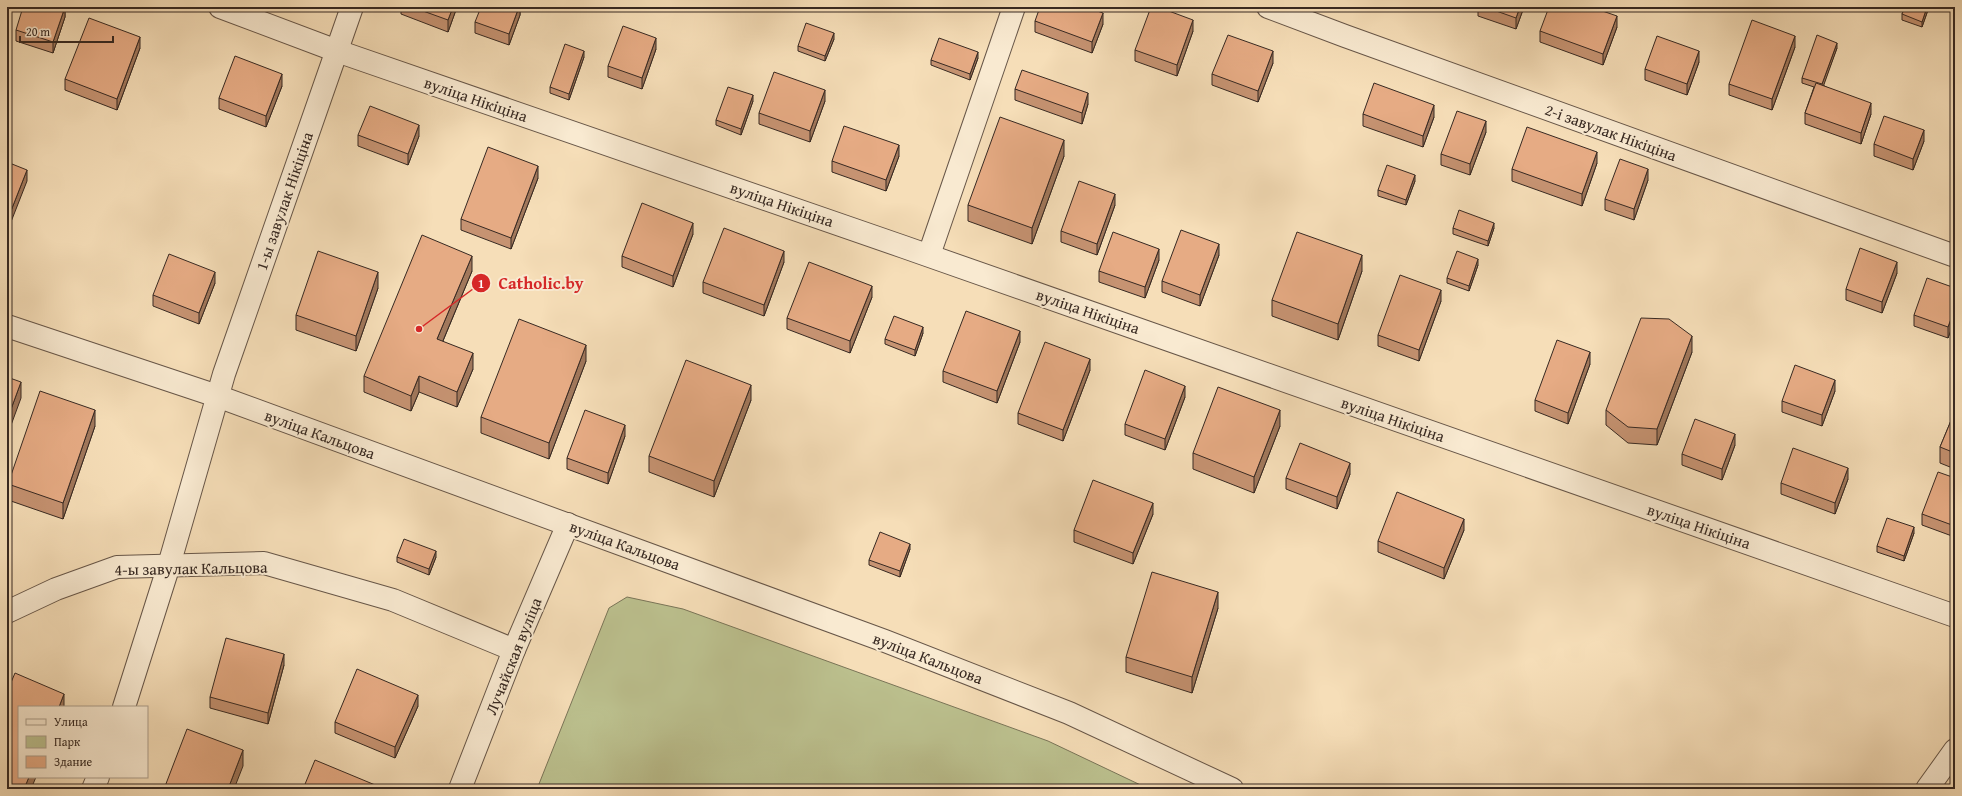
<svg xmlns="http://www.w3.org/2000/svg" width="1962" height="796" viewBox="0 0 1962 796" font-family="'Gentium Book Plus',serif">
  <rect width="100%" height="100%" fill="#f6deb8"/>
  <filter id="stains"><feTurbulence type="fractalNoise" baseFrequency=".005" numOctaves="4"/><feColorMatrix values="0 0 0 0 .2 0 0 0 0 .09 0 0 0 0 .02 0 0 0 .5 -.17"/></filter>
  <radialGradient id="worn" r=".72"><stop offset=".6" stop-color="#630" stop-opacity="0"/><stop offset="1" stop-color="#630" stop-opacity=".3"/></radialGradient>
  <polygon fill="#bcc18f" stroke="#7a7558" points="627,597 683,609 1048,741 1149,789 537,789 609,608"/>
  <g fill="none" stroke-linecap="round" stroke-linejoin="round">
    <defs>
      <g id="minor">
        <polyline points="220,7 337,51 904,247 1955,616"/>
        <polyline points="1268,7 1345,36 1955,256"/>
        <polyline points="929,255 1014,7"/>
        <polyline points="7,326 217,396 885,641 1069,713 1232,789"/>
        <polyline points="7,612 56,589 117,567 264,563 393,600 514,650"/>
        <polyline points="124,707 169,565 224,374 352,7"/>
        <polyline points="93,789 98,777"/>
        <polyline points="460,789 514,650 568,524"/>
        <polyline points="1927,789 1955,750"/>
      </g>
    </defs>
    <use href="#minor" stroke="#675648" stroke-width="24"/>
    <use href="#minor" stroke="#f9ead1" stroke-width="22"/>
  </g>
  <g fill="#c69372" stroke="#372922">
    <polygon points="65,7 65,17 53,53 16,41 16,30"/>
    <polygon points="401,7 457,7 448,32 401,14"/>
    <polygon points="520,7 520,15 509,45 475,33 475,22"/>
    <polygon points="1478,7 1524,7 1516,29 1478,16"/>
    <polygon points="1905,7 1929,7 1922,27 1902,20 1902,14"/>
    <polygon points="1035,21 1103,24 1092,53 1035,32"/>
    <polygon points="1617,27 1603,65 1540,42 1540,31"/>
    <polygon points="1193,31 1177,76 1135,61 1135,50"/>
    <polygon points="834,39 825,61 798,51 798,46"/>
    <polygon points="1795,47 1772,110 1729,95 1729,84"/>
    <polygon points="140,48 117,110 65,90 65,79"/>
    <polygon points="1837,48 1823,85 1871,114 1861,144 1805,124 1805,113 1814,87 1802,83 1802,78"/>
    <polygon points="656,49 642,89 608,77 608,66"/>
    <polygon points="584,57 569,100 550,93 550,87"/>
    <polygon points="978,58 970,80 931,65 931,60"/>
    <polygon points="1699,62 1687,95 1645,80 1645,69"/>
    <polygon points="1273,63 1258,102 1212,85 1212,74"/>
    <polygon points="282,86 266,127 219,109 219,98"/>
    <polygon points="1015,89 1088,104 1082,124 1015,100"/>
    <polygon points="753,101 741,135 716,125 716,120"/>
    <polygon points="825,101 810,142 759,124 759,113"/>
    <polygon points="1363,114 1434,117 1423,147 1363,126"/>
    <polygon points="1486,132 1470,175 1441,165 1441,154"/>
    <polygon points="358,135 419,136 408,165 358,146"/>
    <polygon points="1924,141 1913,170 1874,156 1874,144"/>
    <polygon points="899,156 886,191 832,172 832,161"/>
    <polygon points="1064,156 1032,244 968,221 968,205"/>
    <polygon points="1597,163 1582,206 1512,181 1512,169"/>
    <polygon points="538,178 511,249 461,230 461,219"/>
    <polygon points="1648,180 1634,220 1605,210 1605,199"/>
    <polygon points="1415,181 1406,205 1378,196 1378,190"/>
    <polygon points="1115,205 1097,255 1061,242 1061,231"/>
    <polygon points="1453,228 1494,228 1488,246 1453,234"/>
    <polygon points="693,234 673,287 622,267 622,256"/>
    <polygon points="1219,255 1200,306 1162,292 1162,281"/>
    <polygon points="1159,260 1145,298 1099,282 1099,271"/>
    <polygon points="784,262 764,316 703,293 703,282"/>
    <polygon points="1478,265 1469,291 1447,283 1447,278"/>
    <polygon points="472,271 443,341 473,369 457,407 419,392 411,411 364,392 364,376"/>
    <polygon points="1362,271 1338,340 1272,316 1272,300"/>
    <polygon points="1897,273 1882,313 1846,300 1846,289"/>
    <polygon points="215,283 199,324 153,306 153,295"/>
    <polygon points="378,288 356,351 296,330 296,315"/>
    <polygon points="1955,288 1955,319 1948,338 1914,326 1914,315"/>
    <polygon points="872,297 850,353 787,329 787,318"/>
    <polygon points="1441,301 1419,361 1378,346 1378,335"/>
    <polygon points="923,333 915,356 885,344 885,339"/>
    <polygon points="1020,342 997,403 943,382 943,371"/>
    <polygon points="1692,352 1657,445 1628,443 1606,425 1606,410"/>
    <polygon points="586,361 549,459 481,433 481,417"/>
    <polygon points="1590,364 1568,424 1535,411 1535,400"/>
    <polygon points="1090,370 1063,441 1018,424 1018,413"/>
    <polygon points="1835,391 1822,426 1782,412 1782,401"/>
    <polygon points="1185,397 1165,450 1125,435 1125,424"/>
    <polygon points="751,400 714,497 649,472 649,456"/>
    <polygon points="1955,411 1955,469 1940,463 1940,447"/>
    <polygon points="95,426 63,519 8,500 8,484"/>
    <polygon points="1280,426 1254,493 1193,469 1193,453"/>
    <polygon points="625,436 608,484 567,469 567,458"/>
    <polygon points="1735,445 1722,480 1682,465 1682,454"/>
    <polygon points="1350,474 1337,509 1286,489 1286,478"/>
    <polygon points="1955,478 1955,528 1952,536 1922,525 1922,514"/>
    <polygon points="1848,479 1835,514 1781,494 1781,483"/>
    <polygon points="1153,514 1133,564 1074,542 1074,530"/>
    <polygon points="1464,530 1444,579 1378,552 1378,541"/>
    <polygon points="1914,533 1904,561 1877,552 1877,546"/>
    <polygon points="910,549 900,577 869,565 869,560"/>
    <polygon points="397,557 436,557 429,575 397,562"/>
    <polygon points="1218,608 1192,693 1126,672 1126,657"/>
    <polygon points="284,665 268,724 210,708 210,697"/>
    <polygon points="418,706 395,758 335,733 335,722"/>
  </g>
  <g fill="#a1785c" stroke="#372922">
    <polygon points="7,7 10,7 7,16"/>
    <polygon points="65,7 65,17 53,53 53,42"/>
    <polygon points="453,7 457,7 448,32 448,20"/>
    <polygon points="519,7 520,7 520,15 509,45 509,34"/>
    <polygon points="1520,7 1524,7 1516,29 1516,18"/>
    <polygon points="1927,7 1929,7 1922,27 1922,22"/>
    <polygon points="1103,13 1103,24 1092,53 1092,42"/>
    <polygon points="1617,16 1617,27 1603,65 1603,54"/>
    <polygon points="1193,20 1193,31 1177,76 1177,65"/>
    <polygon points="834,33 834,39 825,61 825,56"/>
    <polygon points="1795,36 1795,47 1772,110 1772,99"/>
    <polygon points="140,37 140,48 117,110 117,99"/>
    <polygon points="656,38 656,49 642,89 642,78"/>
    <polygon points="1837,43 1837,48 1822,90 1822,84"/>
    <polygon points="584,51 584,57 569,100 569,94"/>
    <polygon points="1273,51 1273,63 1258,102 1258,91"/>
    <polygon points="1699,51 1699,62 1687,95 1687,84"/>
    <polygon points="978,52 978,58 970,80 970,74"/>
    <polygon points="282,74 282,86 266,127 266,116"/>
    <polygon points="825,90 825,101 810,142 810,131"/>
    <polygon points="1088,93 1088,104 1082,124 1082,113"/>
    <polygon points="753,95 753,101 741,135 741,129"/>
    <polygon points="1871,103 1871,114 1861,144 1861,133"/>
    <polygon points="1434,105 1434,117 1423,147 1423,136"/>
    <polygon points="1486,121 1486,132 1470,175 1470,164"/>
    <polygon points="419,125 419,136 408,165 408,154"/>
    <polygon points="1924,130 1924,141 1913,170 1913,159"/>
    <polygon points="1064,140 1064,156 1032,244 1032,228"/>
    <polygon points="899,145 899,156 886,191 886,180"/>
    <polygon points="1597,152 1597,163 1582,206 1582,194"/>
    <polygon points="538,166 538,178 511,249 511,238"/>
    <polygon points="1648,169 1648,180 1634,220 1634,209"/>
    <polygon points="27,170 27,181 7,232 7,221"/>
    <polygon points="1415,175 1415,181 1406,205 1406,200"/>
    <polygon points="1115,194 1115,205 1097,255 1097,244"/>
    <polygon points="693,223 693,234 673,287 673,276"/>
    <polygon points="1494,223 1494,228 1488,246 1488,241"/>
    <polygon points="1219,244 1219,255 1200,306 1200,295"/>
    <polygon points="1159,249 1159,260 1145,298 1145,287"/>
    <polygon points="784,251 784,262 764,316 764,305"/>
    <polygon points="1362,255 1362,271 1338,340 1338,324"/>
    <polygon points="472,256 472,271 437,355 437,339"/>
    <polygon points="1478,259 1478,265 1469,291 1469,286"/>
    <polygon points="1897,262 1897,273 1882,313 1882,302"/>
    <polygon points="215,272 215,283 199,324 199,313"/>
    <polygon points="378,272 378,288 356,351 356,336"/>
    <polygon points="872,286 872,297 850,353 850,341"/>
    <polygon points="1441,290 1441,301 1419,361 1419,350"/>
    <polygon points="1955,308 1955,319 1948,338 1948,327"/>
    <polygon points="923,327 923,333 915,356 915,350"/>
    <polygon points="1020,331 1020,342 997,403 997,391"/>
    <polygon points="1692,336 1692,352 1657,445 1657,429"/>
    <polygon points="586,345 586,361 549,459 549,443"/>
    <polygon points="1590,352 1590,364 1568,424 1568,413"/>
    <polygon points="473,353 473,369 457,407 457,392"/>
    <polygon points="1090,359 1090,370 1063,441 1063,430"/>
    <polygon points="419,376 419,392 411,411 411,396"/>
    <polygon points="1835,380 1835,391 1822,426 1822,415"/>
    <polygon points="21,382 21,398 7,436 7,420"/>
    <polygon points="751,385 751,400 714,497 714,481"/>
    <polygon points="1185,386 1185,397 1165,450 1165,439"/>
    <polygon points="95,410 95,426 63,519 63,503"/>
    <polygon points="1280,410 1280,426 1254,493 1254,477"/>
    <polygon points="625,425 625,436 608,484 608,473"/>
    <polygon points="1735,434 1735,445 1722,480 1722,469"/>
    <polygon points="1350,463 1350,474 1337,509 1337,497"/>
    <polygon points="1848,468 1848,479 1835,514 1835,503"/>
    <polygon points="1153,503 1153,514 1133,564 1133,553"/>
    <polygon points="1955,517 1955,528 1952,536 1952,525"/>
    <polygon points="1464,519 1464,530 1444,579 1444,568"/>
    <polygon points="1914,527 1914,533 1904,561 1904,556"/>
    <polygon points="910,544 910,549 900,577 900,571"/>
    <polygon points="436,551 436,557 429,575 429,569"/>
    <polygon points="1218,592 1218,608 1192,693 1192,677"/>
    <polygon points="284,654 284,665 268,724 268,713"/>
    <polygon points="64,694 64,707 59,707"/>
    <polygon points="418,695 418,706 395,758 395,747"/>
    <polygon points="243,750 243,766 234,789 228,789"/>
    <polygon points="29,777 36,777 31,789 24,789"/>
  </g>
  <g fill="#e6ab84" stroke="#372922">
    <polygon points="23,7 65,7 53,42 16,30"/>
    <polygon points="412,7 453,7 448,20"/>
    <polygon points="481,7 519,7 509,34 475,22"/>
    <polygon points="1040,7 1086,7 1103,13 1092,42 1035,21"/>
    <polygon points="1151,7 1158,7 1193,20 1177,65 1135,50"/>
    <polygon points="1485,7 1520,7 1516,18"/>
    <polygon points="1549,7 1591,7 1617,16 1603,54 1540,31"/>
    <polygon points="1905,7 1927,7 1922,22 1902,14"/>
    <polygon points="89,18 140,37 117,99 65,79"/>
    <polygon points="1752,20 1795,36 1772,99 1729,84"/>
    <polygon points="806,23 834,33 825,56 798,46"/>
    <polygon points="623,26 656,38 642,78 608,66"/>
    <polygon points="1228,35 1273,51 1258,91 1212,74"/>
    <polygon points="1817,35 1837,43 1822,84 1802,78"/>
    <polygon points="1657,36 1699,51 1687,84 1645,69"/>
    <polygon points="939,38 978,52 970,74 931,60"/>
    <polygon points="565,44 584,51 569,94 550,87"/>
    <polygon points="235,56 282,74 266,116 219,98"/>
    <polygon points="1022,70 1088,93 1082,113 1015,89"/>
    <polygon points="774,72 825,90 810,131 759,113"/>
    <polygon points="1374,83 1434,105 1423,136 1363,114"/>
    <polygon points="1816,83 1871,103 1861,133 1805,113"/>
    <polygon points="728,87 753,95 741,129 716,120"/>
    <polygon points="370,106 419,125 408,154 358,135"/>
    <polygon points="1457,111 1486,121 1470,164 1441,154"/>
    <polygon points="1884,116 1924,130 1913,159 1874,144"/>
    <polygon points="1000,117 1064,140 1032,228 968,205"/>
    <polygon points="844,126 899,145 886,180 832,161"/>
    <polygon points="1527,127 1597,152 1582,194 1512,169"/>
    <polygon points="488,147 538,166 511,238 461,219"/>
    <polygon points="1620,159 1648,169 1634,209 1605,199"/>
    <polygon points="7,162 27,170 7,221"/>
    <polygon points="1387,165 1415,175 1406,200 1378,190"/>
    <polygon points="1079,181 1115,194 1097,244 1061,231"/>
    <polygon points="642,203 693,223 673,276 622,256"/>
    <polygon points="1459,210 1494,223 1488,241 1453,228"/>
    <polygon points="724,228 784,251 764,305 703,282"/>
    <polygon points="1181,230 1219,244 1200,295 1162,281"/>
    <polygon points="1113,232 1159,249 1145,287 1099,271"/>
    <polygon points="1297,232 1362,255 1338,324 1272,300"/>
    <polygon points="422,235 472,256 437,339 473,353 457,392 419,376 411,396 364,376"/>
    <polygon points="1860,248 1897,262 1882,302 1846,289"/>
    <polygon points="318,251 378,272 356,336 296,315"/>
    <polygon points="1457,251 1478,259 1469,286 1447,278"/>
    <polygon points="169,254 215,272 199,313 153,295"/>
    <polygon points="809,262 872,286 850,341 787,318"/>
    <polygon points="1400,275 1441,290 1419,350 1378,335"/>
    <polygon points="1927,278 1955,288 1955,308 1948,327 1914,315"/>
    <polygon points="966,311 1020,331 997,391 943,371"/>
    <polygon points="894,316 923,327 915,350 885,339"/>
    <polygon points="1641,318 1669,319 1692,336 1657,429 1628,427 1606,410"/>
    <polygon points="519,319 586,345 549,443 481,417"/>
    <polygon points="1557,340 1590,352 1568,413 1535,400"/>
    <polygon points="1045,342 1090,359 1063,430 1018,413"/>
    <polygon points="686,360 751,385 714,481 649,456"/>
    <polygon points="1795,365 1835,380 1822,415 1782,401"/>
    <polygon points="1145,370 1185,386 1165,439 1125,424"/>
    <polygon points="7,377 21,382 7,420"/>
    <polygon points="1218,387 1280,410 1254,477 1193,453"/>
    <polygon points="40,391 95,410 63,503 8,484"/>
    <polygon points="585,410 625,425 608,473 567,458"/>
    <polygon points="1955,411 1955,453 1940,447"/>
    <polygon points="1695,419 1735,434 1722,469 1682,454"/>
    <polygon points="1300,443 1350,463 1337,497 1286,478"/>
    <polygon points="1793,448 1848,468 1835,503 1781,483"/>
    <polygon points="1938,472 1955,478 1955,517 1952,525 1922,514"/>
    <polygon points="1093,480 1153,503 1133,553 1074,530"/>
    <polygon points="1397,492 1464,519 1444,568 1378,541"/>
    <polygon points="1887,518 1914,527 1904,556 1877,546"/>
    <polygon points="880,532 910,544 900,571 869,560"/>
    <polygon points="404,539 436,551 429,569 397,557"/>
    <polygon points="1152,572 1218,592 1192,677 1126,657"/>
    <polygon points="226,638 284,654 268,713 210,697"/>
    <polygon points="357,669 418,695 395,747 335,722"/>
    <polygon points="15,673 64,694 59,707 19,707 19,777 29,777 24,789 7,789 7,692"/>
    <polygon points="187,729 243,750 228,789 164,789"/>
    <polygon points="315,760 380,787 379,789 303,789"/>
  </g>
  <g text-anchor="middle" stroke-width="4" stroke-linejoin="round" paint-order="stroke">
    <g font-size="16" fill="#372922" stroke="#f9ead1">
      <text transform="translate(476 99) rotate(19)" y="6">вуліца Нікіціна</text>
      <text transform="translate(1611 132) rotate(20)" y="6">2-і завулак Нікіціна</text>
      <text transform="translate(284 201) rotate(-71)" y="6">1-ы завулак Нікіціна</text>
      <text transform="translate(782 204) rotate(19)" y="6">вуліца Нікіціна</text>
      <text transform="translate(1088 311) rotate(19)" y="6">вуліца Нікіціна</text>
      <text transform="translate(1393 419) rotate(19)" y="6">вуліца Нікіціна</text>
      <text transform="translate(320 434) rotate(20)" y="6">вуліца Кальцова</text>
      <text transform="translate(1699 526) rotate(19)" y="6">вуліца Нікіціна</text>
      <text transform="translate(625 545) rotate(20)" y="6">вуліца Кальцова</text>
      <text transform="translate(191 568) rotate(-1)" y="6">4-ы завулак Кальцова</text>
      <text transform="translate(513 656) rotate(-68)" y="6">Лучайская вуліца</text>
      <text transform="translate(928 658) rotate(21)" y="6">вуліца Кальцова</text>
    </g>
  </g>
  <path fill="none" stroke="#d62828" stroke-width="1.5" d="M419 329L481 283"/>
  <g fill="#d62828" stroke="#f9ead1" stroke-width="1.5">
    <circle cx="419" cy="329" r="4"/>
    <circle cx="481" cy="283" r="10"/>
  </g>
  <g font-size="12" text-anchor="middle" font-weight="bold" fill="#fff">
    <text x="481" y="288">1</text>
  </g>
  <g font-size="17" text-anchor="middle" font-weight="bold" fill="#d62828" stroke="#f9ead1" stroke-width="4" stroke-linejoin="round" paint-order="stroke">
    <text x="541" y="289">Catholic.by</text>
  </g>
  <rect width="1962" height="796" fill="none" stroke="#f6deb8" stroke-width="24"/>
  <rect x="8" y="8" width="1946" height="780" fill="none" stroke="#372922" stroke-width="2"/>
  <rect x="12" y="12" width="1938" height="772" fill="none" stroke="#372922"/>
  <rect x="18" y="706" width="130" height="72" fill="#f9ead1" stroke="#ab9d8b"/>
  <rect x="26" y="719" width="20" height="6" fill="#f9ead1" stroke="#ab9d8b"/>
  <text x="54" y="726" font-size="12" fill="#372922">Улица</text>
  <rect x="26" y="736" width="20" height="12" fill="#bcc18f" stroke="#ab9d8b"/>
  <text x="54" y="746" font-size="12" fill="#372922">Парк</text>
  <rect x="26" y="756" width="20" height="12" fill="#e6ab84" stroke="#ab9d8b"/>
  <text x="54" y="766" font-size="12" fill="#372922">Здание</text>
  <path d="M20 36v6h93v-6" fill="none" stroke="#372922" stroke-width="2"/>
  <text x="26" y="36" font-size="12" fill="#372922" stroke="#f9ead1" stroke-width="3" paint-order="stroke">20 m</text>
  <rect width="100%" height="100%" filter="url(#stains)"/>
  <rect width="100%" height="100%" fill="url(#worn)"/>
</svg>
